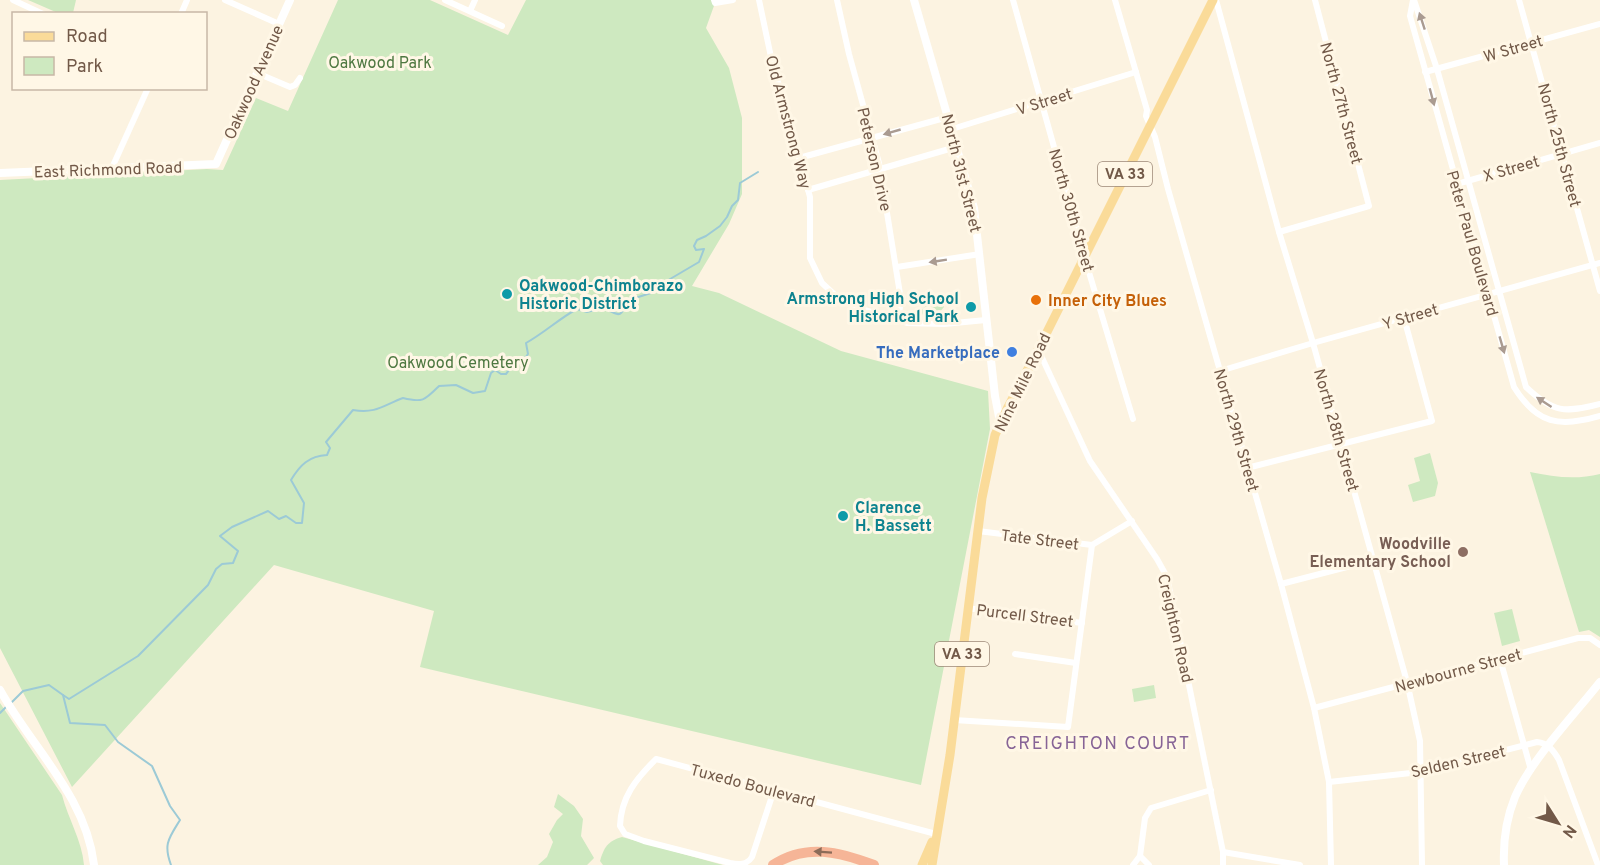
<svg xmlns="http://www.w3.org/2000/svg" width="1600" height="865" viewBox="0 0 1600 865" font-family="Overpass,sans-serif">
  <rect width="100%" height="100%" fill="#fcf3e1"/>
  <g fill="#cee9c0">
    <polygon points="28,0 76,0 73,13 58,13"/>
    <polygon points="338,0 430,0 508,35 526,0 714,0 715,3 706,28 729,68 742,118 742,194 729,224 692,286 719,293 841,351 988,391 990,429 921,785 420,667 434,611 274,565 72,787 0,648 0,180 207,169 223,170 256,98 288,111"/>
    <polygon points="936,294 943,298 944,307 938,314 923,315 921,311"/>
    <polygon points="1430,453 1438,483 1435,496 1413,502 1408,485 1420,481 1414,458"/>
    <path d="M1530 472C1554 477 1576 480 1600 474V637L1589 630 1579 632Z"/>
    <polygon points="1512,609 1520,641 1502,646 1494,613"/>
    <polygon points="1154,685 1156,698 1134,702 1132,689"/>
    <path d="M0 703 62 795C68 819 82 840 84 865H0Z"/>
    <polygon points="558,794 574,806 583,819 581,836 594,858 587,865 538,865 547,857 553,842 549,834 557,820 563,814 554,807"/>
    <path d="M622 837 723 865H603L600 861C604 847 608 841 622 837Z"/>
  </g>
  <g fill="none" stroke-linecap="round" stroke-linejoin="round">
    <g stroke="#9ccad6" stroke-width="2">
      <path d="M63 695 69 699 138 656 208 585 216 569 222 564 233 563 238 551 220 536 232 527 268 511 279 519 286 516 296 523H302L304 503 291 480C300 465 309 456 327 455L330 448 326 442 353 410C376 414 384 405 403 398 423 403 425 400 439 386L456 385 473 393 485 391 491 373 495 370 501 374H506C512 367 515 356 525 358L528 354 526 343C544 333 560 318 577 309L587 312 603 308C620 315 619 320 629 300L654 292 665 282 699 262 704 249 696 250 694 246 697 240 706 236 720 226 727 217 732 206 738 200 740 183 758 172"/>
      <path d="M12 702 23 691 49 685 63 695 70 723 105 725 118 742 152 766 170 806 180 820C169 838 163 844 171 865"/>
      <polyline points="0,713 7,706"/>
    </g>
    <g stroke="#fff" stroke-width="6">
      <polyline points="13,0 43,14"/>
      <polyline points="225,0 279,24"/>
      <polyline points="445,0 502,26"/>
      <polyline points="714,0 715,3 733,0"/>
      <polyline points="759,0 771,57 810,197 810,258 822,283 836,296 859,308 907,323 944,324 986,320"/>
      <polyline points="837,0 849,54 879,163 901,300 898,321"/>
      <polyline points="1013,0 1088,269 1133,419"/>
      <polyline points="1115,0 1147,110 1146,116 1155,137 1168,189 1281,584 1314,708 1329,782 1331,865"/>
      <polyline points="1216,0 1279,232 1313,343 1407,682 1420,741 1422,865"/>
      <path d="M1413 0 1410 16 1514 387C1537 424 1559 428 1600 416"/>
      <path d="M1414 0 1437 69 1526 387C1553 413 1565 413 1600 404"/>
      <polyline points="1519,0 1600,291"/>
      <polyline points="470,11 475,0"/>
      <polyline points="181,14 187,0"/>
      <polyline points="1425,72 1600,24"/>
      <polyline points="257,73 290,87 295,85 300,78"/>
      <polyline points="952,129 1136,72"/>
      <polyline points="799,158 948,117"/>
      <polyline points="111,170 148,88"/>
      <polyline points="1457,184 1600,143"/>
      <polyline points="808,190 956,147"/>
      <polyline points="1279,232 1369,206 1315,0"/>
      <polyline points="897,267 980,254"/>
      <polyline points="1038,349 1090,461 1157,559 1167,577 1223,852 1223,865"/>
      <polyline points="1220,371 1313,343 1600,263"/>
      <polyline points="1247,468 1432,421 1404,318"/>
      <polyline points="978,531 1092,545 1132,521"/>
      <polyline points="1281,584 1374,560"/>
      <polyline points="967,608 1082,623"/>
      <polyline points="1015,654 1076,663"/>
      <polyline points="1500,659 1531,770"/>
      <polyline points="1314,708 1578,638 1590,638 1600,645"/>
      <polyline points="954,720 1068,727 1092,545"/>
      <path d="M1329 782 1420 772 1537 742C1548 743 1554 751 1559 760L1598 865"/>
      <path d="M774 790 752 857C747 865 739 865 730 863L644 841 625 834 620 826C621 797 636 779 656 759L936 834"/>
      <polyline points="1223,852 1300,865"/>
      <polyline points="1140,856 1149,865"/>
      <polyline points="1133,865 1140,856 1145,818 1151,808 1211,790"/>
    </g>
    <g stroke="#fff" stroke-width="8">
      <polyline points="914,0 974,208 995,396 1000,422"/>
      <polyline points="0,173 216,164 290,0"/>
      <path d="M0 690C32 748 86 796 94 865"/>
      <path d="M1504 865C1503 842 1506 819 1515 797 1531 760 1574 715 1600 682"/>
    </g>
    <g stroke="#fadb99" stroke-width="9">
      <polyline points="922,865 932,842"/>
      <polyline points="932,865 950,755 982,498 995,435 1008,407 1039,348 1213,0"/>
    </g>
    <path stroke="#f6b597" stroke-width="10" d="M773 865C806 843 840 852 874 865"/>
  </g>
  <defs><path id="oneway-solid" d="M-6-.8H1V-3.2L6.5 0L1 3.2V.8H-6Z" transform="scale(1.5)"/></defs>
  <g fill="#aa9b91">
    <use href="#oneway-solid" transform="translate(1422 21) rotate(-108)"/>
    <use href="#oneway-solid" transform="translate(1432 97) rotate(75)"/>
    <use href="#oneway-solid" transform="translate(892 132) rotate(164)"/>
    <use href="#oneway-solid" transform="translate(938 261) rotate(171)"/>
    <use href="#oneway-solid" transform="translate(1502 345) rotate(74)"/>
    <use href="#oneway-solid" transform="translate(1544 402) rotate(-147)"/>
  </g>
  <use fill="#8c6b58" href="#oneway-solid" transform="translate(823 852) rotate(-176)"/>
  <g fill="#0f9aa8" stroke="#fff7e6" stroke-width="2">
    <circle cx="507" cy="294" r="6"/>
    <circle cx="971" cy="307" r="6"/>
    <circle cx="843" cy="516" r="6"/>
  </g>
  <circle fill="#e8710a" stroke="#fff7e6" stroke-width="2" cx="1036" cy="300" r="6"/>
  <circle fill="#3f7fe0" stroke="#fff7e6" stroke-width="2" cx="1012" cy="352" r="6"/>
  <circle fill="#8d6e63" stroke="#fff7e6" stroke-width="2" cx="1463" cy="552" r="6"/>
  <g text-anchor="middle" stroke-width="6" stroke-linejoin="round" paint-order="stroke">
    <g fill="#fff7e6" stroke="#9c8877" stroke-width="1.5">
      <rect x="1098" y="162" width="54" height="24" rx="4.5"/>
      <rect x="935" y="642" width="54" height="24" rx="4.5"/>
    </g>
    <g font-size="15" font-weight="bold" fill="#725948">
      <text x="1125" y="179">VA 33</text>
      <text x="962" y="659">VA 33</text>
    </g>
    <g font-size="16" fill="#725948" stroke="#fff7e6">
      <text transform="translate(1513 48) rotate(-16)" y="6">W Street</text>
      <text transform="translate(253 82) rotate(-66)" y="6">Oakwood Avenue</text>
      <text transform="translate(1044 101) rotate(-17)" y="6">V Street</text>
      <text transform="translate(1342 103) rotate(75)" y="6">North 27th Street</text>
      <text transform="translate(789 122) rotate(75)" y="6">Old Armstrong Way</text>
      <text transform="translate(1560 145) rotate(75)" y="6">North 25th Street</text>
      <text transform="translate(875 159) rotate(77)" y="6">Peterson Drive</text>
      <text transform="translate(1511 168) rotate(-16)" y="6">X Street</text>
      <text transform="translate(108 169) rotate(-2)" y="6">East Richmond Road</text>
      <text transform="translate(962 173) rotate(76)" y="6">North 31st Street</text>
      <text transform="translate(1072 210) rotate(74)" y="6">North 30th Street</text>
      <text transform="translate(1473 243) rotate(74)" y="6">Peter Paul Boulevard</text>
      <text transform="translate(1410 316) rotate(-16)" y="6">Y Street</text>
      <text transform="translate(1022 382) rotate(-64)" y="6">Nine Mile Road</text>
      <text transform="translate(1237 430) rotate(74)" y="6">North 29th Street</text>
      <text transform="translate(1337 430) rotate(74)" y="6">North 28th Street</text>
      <text transform="translate(1040 539) rotate(7)" y="6">Tate Street</text>
      <text transform="translate(1025 615) rotate(7)" y="6">Purcell Street</text>
      <text transform="translate(1176 628) rotate(77)" y="6">Creighton Road</text>
      <text transform="translate(1458 670) rotate(-15)" y="6">Newbourne Street</text>
      <text transform="translate(1458 761) rotate(-13)" y="6">Selden Street</text>
      <text transform="translate(753 785) rotate(15)" y="6">Tuxedo Boulevard</text>
    </g>
    <g font-size="16" fill="#4e7841" stroke="#fff7e6">
      <text x="380" y="68">Oakwood Park</text>
      <text x="458" y="368">Oakwood Cemetery</text>
    </g>
    <g font-size="16" font-weight="bold" fill="#0d838f" stroke="#fff7e6" text-anchor="start">
      <text x="519" y="291">Oakwood-Chimborazo<tspan x="519" dy="18">Historic District</tspan></text>
      <text x="959" y="304" text-anchor="end">Armstrong High School<tspan x="959" dy="18">Historical Park</tspan></text>
      <text x="855" y="513">Clarence<tspan x="855" dy="18">H. Bassett</tspan></text>
    </g>
    <g font-size="16" font-weight="bold" fill="#c56008" stroke="#fff7e6" text-anchor="start">
      <text x="1048" y="306">Inner City Blues</text>
    </g>
    <g font-size="16" font-weight="bold" fill="#366cbe" stroke="#fff7e6" text-anchor="end">
      <text x="1000" y="358">The Marketplace</text>
    </g>
    <g font-size="16" font-weight="bold" fill="#785e54" stroke="#fff7e6" text-anchor="end">
      <text x="1451" y="549">Woodville<tspan x="1451" dy="18">Elementary School</tspan></text>
    </g>
    <g font-size="18" letter-spacing="1.5" fill="#876496" stroke="#fff7e6">
      <text x="1098" y="749">CREIGHTON COURT</text>
    </g>
  </g>
  <rect x="12" y="12" width="195" height="78" fill="#fff7e6" stroke="#c7b8a7" stroke-width="1.5"/>
  <rect x="24" y="32" width="30" height="9" fill="#fadb99" stroke="#c7b8a7" stroke-width="1.5"/>
  <text x="66" y="42" font-size="18" fill="#725948">Road</text>
  <rect x="24" y="57" width="30" height="18" fill="#cee9c0" stroke="#c7b8a7" stroke-width="1.5"/>
  <text x="66" y="72" font-size="18" fill="#725948">Park</text>
  <g transform="translate(1558 823) rotate(127)" stroke="#fff7e6" stroke-width="4.5" paint-order="stroke">
  <path d="M0-4.5L10 22L0 15L-10 22Z" fill="#725948"/>
  <text y="-9" font-size="16" font-weight="bold" text-anchor="middle" fill="#725948">N</text>
  </g>
</svg>
